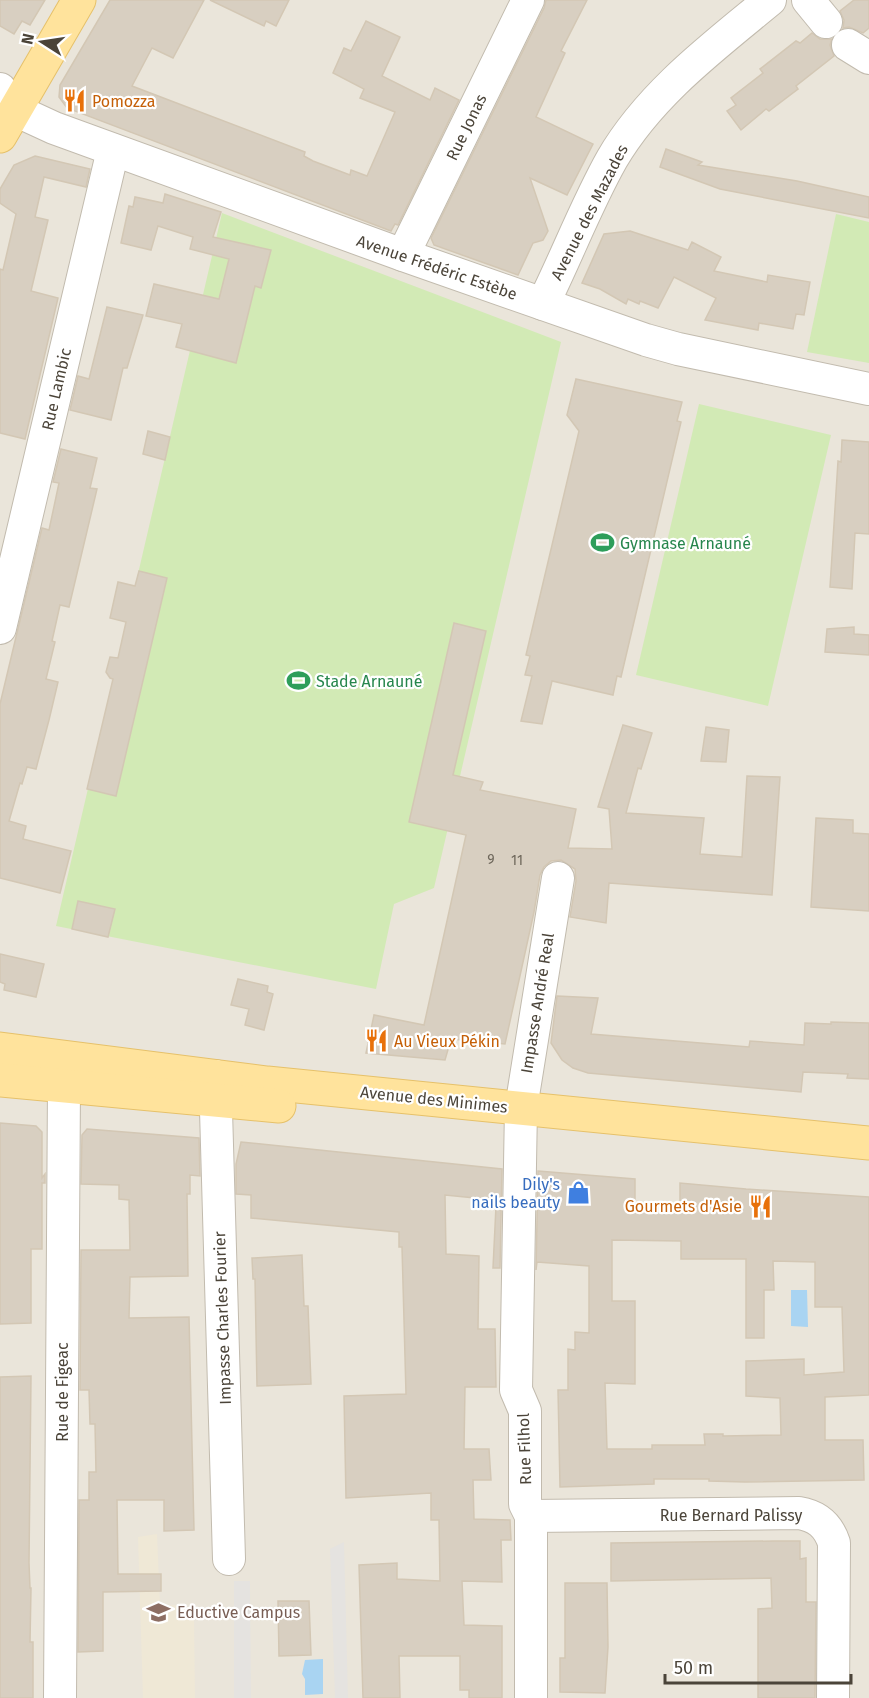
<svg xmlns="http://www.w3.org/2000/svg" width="869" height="1698" viewBox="0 0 869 1698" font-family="'Fira Sans',sans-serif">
  <rect width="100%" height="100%" fill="#f6f3ec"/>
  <rect fill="#eae5da" x="0" y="0" width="869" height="1698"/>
  <polygon fill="#efe8d6" points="157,1534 160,1606 178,1605 178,1619 194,1619 195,1698 143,1698 138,1537"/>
  <g fill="#d2eab5">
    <polygon points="222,213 561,342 434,888 394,904 376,989 56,926"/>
    <polygon points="836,214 869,222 869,363 807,352"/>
    <polygon points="699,404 831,435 768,706 636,675"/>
  </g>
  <g fill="#e5e3e0">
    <polygon points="344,1542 348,1698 335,1698 330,1549"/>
    <polygon points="234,1581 250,1581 251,1698 234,1698"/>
  </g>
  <g fill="#a9d4f2">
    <polygon points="791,1290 807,1290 808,1327 791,1326"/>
    <polygon points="323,1659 323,1694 305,1695 305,1679 302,1674 305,1660"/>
  </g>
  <g fill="#d8cfc1" stroke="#d3c7b4" stroke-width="1.5" fill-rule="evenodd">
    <polygon points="0,0 45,0 30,25 22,21 14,34 0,26"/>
    <polygon points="110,0 204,0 173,58 152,48 132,86 305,152 304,156 313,161 350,175 351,170 367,176 395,112 360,98 364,89 333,73 344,48 351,51 366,21 400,37 382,76 430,100 435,88 459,100 398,225 395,224 391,231 67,108 59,97 60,85"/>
    <polygon points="210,0 289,0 276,26 266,21 264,26"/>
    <polygon points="546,0 587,0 561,51 565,53 536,117 593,144 567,195 530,178 548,231 543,240 533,243 518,275 434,245 431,238 544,8"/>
    <polygon points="854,0 869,0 869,28 863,33 849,27 843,28 844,20 840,11"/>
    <polygon points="812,33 820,39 832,39 830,45 834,56 796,86 798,89 769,111 766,109 741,130 727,111 736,105 731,98 763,73 760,69 796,41 800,43"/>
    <polygon points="666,149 702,162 698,165 797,181 869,197 869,218 720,189 660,167"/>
    <polygon points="35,156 90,169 86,187 44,177 35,217 48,220 31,291 58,298 25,439 0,433 0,269 3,270 16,214 0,203 0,189 14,165"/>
    <polygon points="165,194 221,212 213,237 271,250 261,288 255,286 236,363 176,347 182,324 146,316 154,284 219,299 229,259 190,249 193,237 158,226 151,250 121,243 129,206 133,207 135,197 163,203"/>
    <polygon points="630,231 688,250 692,242 721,257 714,271 767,282 768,275 810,282 804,315 796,314 793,329 759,323 758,330 705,320 716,298 674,277 658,308 640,301 639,304 628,299 626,304 600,289 582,283 604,234"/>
    <polygon points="107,307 143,315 127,368 123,368 111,420 70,410 78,376 89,379"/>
    <polygon points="576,379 682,402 677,421 681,422 621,677 617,676 613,695 552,681 542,724 521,721 532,676 525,675 530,656 526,655 579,431 567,415"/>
    <polygon points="148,431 170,437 165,460 143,454"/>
    <polygon points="842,440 869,442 869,534 855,533 852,589 830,587 838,461 841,462"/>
    <polygon points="61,449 97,458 90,488 97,489 69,607 60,605 52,641 55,642 46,679 58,682 49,720 36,769 27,767 22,784 20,783 9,821 26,826 23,839 71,851 60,893 0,878 0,704 42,528 49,530 59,483 53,482"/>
    <polygon points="139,571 167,578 116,796 87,789 113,679 110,678 106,672 110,657 118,658 126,622 110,618 118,582 135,586"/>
    <polygon points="454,623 486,631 453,775 483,782 480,790 576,809 568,848 612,849 609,809 598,807 623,725 652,733 641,769 638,768 626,813 704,818 700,854 742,857 747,776 780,777 772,895 609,883 606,923 570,917 576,881 575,869 561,860 551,861 544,867 540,875 534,912 505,1044 451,1039 445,1060 366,1053 374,1015 424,1025 466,835 409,822"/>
    <polygon points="854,627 854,634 869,635 869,655 825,652 827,629"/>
    <polygon points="706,727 729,730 726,762 701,761"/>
    <polygon points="816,818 853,820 853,833 869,834 869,911 811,907"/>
    <polygon points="78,901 115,909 108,937 72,929"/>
    <polygon points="0,954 44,964 36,997 4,990 5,984 0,982"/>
    <polygon points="238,979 268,986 267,992 273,994 264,1030 245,1025 249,1009 231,1005"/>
    <polygon points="557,996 598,998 591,1034 749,1047 750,1041 804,1045 805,1023 831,1024 831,1022 869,1023 869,1079 847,1078 848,1074 803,1072 801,1092 588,1073 573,1068 562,1060 551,1043"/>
    <polygon points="0,1123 36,1126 42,1132 42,1178 45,1174 45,1183 42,1183 42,1249 31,1249 31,1323 0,1324"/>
    <polygon points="87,1129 199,1138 200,1176 190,1175 190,1194 187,1194 188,1276 130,1277 129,1318 189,1317 194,1530 164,1531 164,1500 117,1500 118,1574 161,1574 161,1591 103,1592 103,1651 78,1652 79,1500 89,1500 89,1472 96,1472 95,1424 90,1424 89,1390 80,1390 81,1250 130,1250 129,1200 119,1199 119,1185 81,1184 82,1135"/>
    <polygon points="241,1142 502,1169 500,1268 493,1268 496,1206 485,1205 485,1199 445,1195 446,1254 479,1256 478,1329 495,1329 496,1387 465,1387 464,1449 489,1449 491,1480 473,1480 474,1519 510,1520 511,1540 501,1540 502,1582 462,1581 464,1625 502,1626 502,1698 469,1698 469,1690 460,1690 460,1656 399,1656 400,1698 363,1698 359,1565 397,1563 397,1579 440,1581 439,1520 431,1520 431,1493 346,1498 344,1396 406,1394 402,1247 399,1247 399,1232 251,1218 251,1195 236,1194 236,1164"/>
    <path d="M538 1171 635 1179V1203L680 1204V1183L746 1189 869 1197V1395L825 1397V1440H863L864 1480 745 1482 709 1481V1479H654V1484L560 1487 558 1390H568V1349L575 1350V1332L589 1333V1266L537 1262 536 1270ZM612 1240 681 1241V1259H746V1338H764V1290H774L773 1261 815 1262V1307H842L844 1372 804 1375V1359L746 1361V1396L780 1398 781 1435 723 1436V1434H704L705 1445H652V1449H607L605 1383 635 1384V1301H612Z"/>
    <polygon points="302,1255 304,1306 308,1306 311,1384 257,1386 255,1279 253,1279 252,1258"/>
    <polygon points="31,1376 29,1563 30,1588 31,1588 30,1642 33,1642 33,1698 0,1698 0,1377"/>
    <polygon points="774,1541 800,1541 800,1559 806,1558 806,1602 816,1602 815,1698 758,1698 758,1609 772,1608 771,1578 611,1581 611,1543"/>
    <polygon points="565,1583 607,1583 608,1647 605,1693 560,1692 560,1658 565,1658"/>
    <polygon points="278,1601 309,1601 311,1655 279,1656"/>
  </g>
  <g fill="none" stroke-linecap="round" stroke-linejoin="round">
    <defs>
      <g id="minor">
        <polyline points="808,0 826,22"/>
        <polyline points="848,45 869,58"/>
        <polyline points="0,89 15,110 54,128 403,255 646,340 678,349 869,389"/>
        <polyline points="403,255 528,0"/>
        <path d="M543 304C567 256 586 205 612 159 650 94 713 47 770 0"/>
        <polyline points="0,628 113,150"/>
        <polyline points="215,1076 229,1559"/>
        <path d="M531 1516 799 1513C817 1516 828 1525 834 1543L833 1698"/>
        <polyline points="60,1698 64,1086"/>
        <polyline points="531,1698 531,1516 525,1504 525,1411 516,1390 521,1108 558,878"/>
      </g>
      <g id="major">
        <polyline points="0,136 79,0"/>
        <polyline points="0,1049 267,1083 869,1143"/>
        <polyline points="0,1080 279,1106"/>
      </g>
    </defs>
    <use href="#minor" stroke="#c2bbae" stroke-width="34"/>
    <use href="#major" stroke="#e6c16a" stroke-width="35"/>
    <use href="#minor" stroke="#fff" stroke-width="32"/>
    <use href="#major" stroke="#ffe39c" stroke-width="33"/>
  </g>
  <defs>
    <symbol id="restaurant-bare" viewBox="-9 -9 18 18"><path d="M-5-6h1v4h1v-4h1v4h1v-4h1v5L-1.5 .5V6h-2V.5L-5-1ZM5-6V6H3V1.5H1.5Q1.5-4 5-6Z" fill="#e8710a" stroke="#fff" stroke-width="2.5" paint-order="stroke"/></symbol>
    <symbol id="stadium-bare" viewBox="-9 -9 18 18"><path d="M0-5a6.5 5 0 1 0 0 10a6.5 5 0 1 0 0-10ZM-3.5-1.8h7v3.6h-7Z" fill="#2e9e5b" stroke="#fff" stroke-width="2.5" paint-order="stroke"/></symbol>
    <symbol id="shop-bare" viewBox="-9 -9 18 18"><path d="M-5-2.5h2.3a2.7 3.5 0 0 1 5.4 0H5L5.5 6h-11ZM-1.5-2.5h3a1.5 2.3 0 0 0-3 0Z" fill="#3f7fe0" stroke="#fff" stroke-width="2.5" paint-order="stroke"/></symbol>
    <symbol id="university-bare" viewBox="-9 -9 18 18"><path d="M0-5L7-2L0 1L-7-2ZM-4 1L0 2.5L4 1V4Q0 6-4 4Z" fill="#8d6e63" stroke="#fff" stroke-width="2.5" paint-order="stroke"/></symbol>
  </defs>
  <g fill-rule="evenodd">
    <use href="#restaurant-bare" x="58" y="84" width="33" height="33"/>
    <use href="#stadium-bare" x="586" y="526" width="33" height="33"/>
    <use href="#stadium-bare" x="282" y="664" width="33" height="33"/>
    <use href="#restaurant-bare" x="360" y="1024" width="33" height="33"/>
    <use href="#shop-bare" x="562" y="1176" width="33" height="33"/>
    <use href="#restaurant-bare" x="744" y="1190" width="33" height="33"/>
    <use href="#university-bare" x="142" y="1596" width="33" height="33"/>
  </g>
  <g text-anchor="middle" stroke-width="4.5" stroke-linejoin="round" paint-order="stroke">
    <g font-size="14" fill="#6e675b">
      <text x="491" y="864">9</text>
      <text x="517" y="865">11</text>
    </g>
    <g font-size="16" fill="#c56008" stroke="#fff" text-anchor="start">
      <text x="92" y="107">Pomozza</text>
      <text x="394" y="1047">Au Vieux Pékin</text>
      <text x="742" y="1212" text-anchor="end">Gourmets d'Asie</text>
    </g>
    <g font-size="16" fill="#4b4439" stroke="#fff">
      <text transform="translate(466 127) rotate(-64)" y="6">Rue Jonas</text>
      <text transform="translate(589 212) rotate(-63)" y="6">Avenue des Mazades</text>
      <text transform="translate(437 267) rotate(19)" y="6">Avenue Frédéric Estèbe</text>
      <text transform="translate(56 389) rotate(-77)" y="6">Rue Lambic</text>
      <text transform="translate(537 1003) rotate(-81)" y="6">Impasse André Real</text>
      <text transform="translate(434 1099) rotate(6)" y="6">Avenue des Minimes</text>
      <text transform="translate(222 1318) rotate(-92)" y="6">Impasse Charles Fourier</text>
      <text transform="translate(62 1392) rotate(-90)" y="6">Rue de Figeac</text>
      <text transform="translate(524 1449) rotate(-92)" y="6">Rue Filhol</text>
      <text x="731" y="1521">Rue Bernard Palissy</text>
    </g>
    <g font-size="16" fill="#27864d" stroke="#fff" text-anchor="start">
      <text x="620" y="549">Gymnase Arnauné</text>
      <text x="316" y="687">Stade Arnauné</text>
    </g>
    <g font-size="16" fill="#366cbe" stroke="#fff" text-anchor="end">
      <text x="560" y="1190">Dily's<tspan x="560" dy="18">nails beauty</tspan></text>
    </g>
    <g font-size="16" fill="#785e54" stroke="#fff" text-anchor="start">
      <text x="177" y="1618">Eductive Campus</text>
    </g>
  </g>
  <g transform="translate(42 42) rotate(282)" stroke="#ffffff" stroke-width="4.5" paint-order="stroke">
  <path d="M0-4.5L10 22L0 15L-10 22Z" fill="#4b4439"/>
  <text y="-9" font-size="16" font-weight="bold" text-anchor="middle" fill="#4b4439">N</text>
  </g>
  <path d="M665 1674v9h186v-9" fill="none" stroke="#4b4439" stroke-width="3"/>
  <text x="674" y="1674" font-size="18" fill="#4b4439" stroke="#ffffff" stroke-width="4.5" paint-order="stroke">50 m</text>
</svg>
